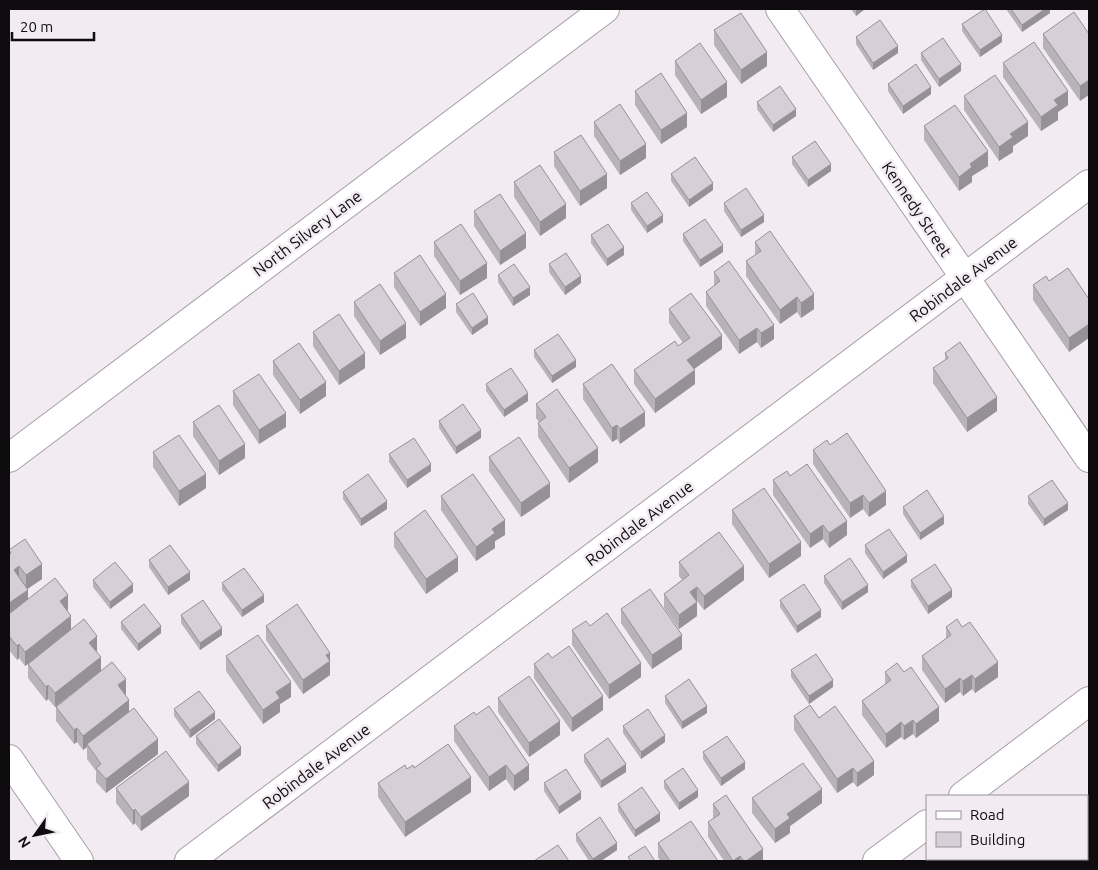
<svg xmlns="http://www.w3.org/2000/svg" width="1098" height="870" viewBox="0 0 1098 870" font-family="Ubuntu,sans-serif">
  <rect width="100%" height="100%" fill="#f2ebf2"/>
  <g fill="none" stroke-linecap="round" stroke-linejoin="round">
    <defs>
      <g id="minor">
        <polyline points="780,9 1089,458"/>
        <polyline points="9,458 605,9"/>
        <polyline points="9,759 79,861"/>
        <polyline points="963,796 1089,701"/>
        <polyline points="189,861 1089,184"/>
        <polyline points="877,861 927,824"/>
      </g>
    </defs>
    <use href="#minor" stroke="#a69fa6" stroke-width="30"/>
    <use href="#minor" stroke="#fff" stroke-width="28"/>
  </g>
  <g fill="#b8b2b9">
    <polygon points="851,9 865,9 856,16"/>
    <polygon points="1006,9 1050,9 1050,13 1022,32"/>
    <polygon points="962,24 1002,42 980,57 962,31"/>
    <polygon points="714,30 767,66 741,84 714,45"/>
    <polygon points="1043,34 1089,34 1080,101 1043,48"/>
    <polygon points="856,37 898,53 873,70 856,44"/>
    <polygon points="921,53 961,71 939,87 921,60"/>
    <polygon points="675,61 727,97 701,114 675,75"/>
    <polygon points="1003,63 1068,105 1058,112 1058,120 1041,131 1003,77"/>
    <polygon points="888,84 931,94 903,114 888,91"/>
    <polygon points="635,91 687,127 661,144 635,105"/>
    <polygon points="964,96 1028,136 1013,146 1013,152 999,161 964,110"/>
    <polygon points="757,102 796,116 773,132 757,109"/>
    <polygon points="594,122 646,158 620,175 594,136"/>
    <polygon points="924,126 988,166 972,176 972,182 959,191 924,140"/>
    <polygon points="554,152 607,188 580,206 554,166"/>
    <polygon points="792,157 831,171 808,187 792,164"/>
    <polygon points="671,174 713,190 689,207 671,181"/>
    <polygon points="514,182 566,218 540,236 514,197"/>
    <polygon points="631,203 663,222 647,233 631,210"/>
    <polygon points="724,203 764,222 741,237 724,211"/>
    <polygon points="474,211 526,248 500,265 474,226"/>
    <polygon points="683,234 723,252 700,267 683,241"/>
    <polygon points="591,235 624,255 607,266 591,243"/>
    <polygon points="434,242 487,278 460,295 434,256"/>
    <polygon points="755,242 814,309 801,318 797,312 780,324 746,276 746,261 755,255"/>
    <polygon points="549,264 581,283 565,295 549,272"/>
    <polygon points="714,272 774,339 761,348 757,342 739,354 706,306 706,292 714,286"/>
    <polygon points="394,273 446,308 420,326 394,287"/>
    <polygon points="498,275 530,295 513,306 498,282"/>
    <polygon points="1049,281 1089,299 1069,352 1033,300 1033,285"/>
    <polygon points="354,302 406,338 380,355 354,316"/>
    <polygon points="456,304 488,324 472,335 456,312"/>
    <polygon points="669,309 722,349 694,369 695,384 655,413 634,384 634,370 683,343 669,323"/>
    <polygon points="313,332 365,368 339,385 313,346"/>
    <polygon points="534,350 576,367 552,383 534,357"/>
    <polygon points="945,353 997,411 967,432 933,383 933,368 945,360"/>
    <polygon points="273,361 326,396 300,414 273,375"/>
    <polygon points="486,384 528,401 504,417 486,391"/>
    <polygon points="583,384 645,426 620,444 617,439 612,442 583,399"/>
    <polygon points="233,391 286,427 259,444 233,405"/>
    <polygon points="536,404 598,462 569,483 538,437 538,423 539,422 536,418"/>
    <polygon points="439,421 481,438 456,454 439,428"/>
    <polygon points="193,422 245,458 219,475 193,436"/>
    <polygon points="813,450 886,505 869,517 863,509 850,518 813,464"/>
    <polygon points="153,452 206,488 179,506 153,467"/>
    <polygon points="389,454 431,471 407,488 389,462"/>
    <polygon points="489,457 550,497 521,517 489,471"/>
    <polygon points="790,476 847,535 829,548 823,539 810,548 773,495 773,480"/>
    <polygon points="343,492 387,509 361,526 343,499"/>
    <polygon points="441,496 505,535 495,541 495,548 476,561 441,510"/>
    <polygon points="1028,496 1068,510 1044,526 1028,504"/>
    <polygon points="903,507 944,524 920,540 903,514"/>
    <polygon points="732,510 801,556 769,578 732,524"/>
    <polygon points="394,533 458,571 426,594 394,547"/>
    <polygon points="865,545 907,562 883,579 865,553"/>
    <polygon points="9,550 42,579 27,589 28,600 68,610 67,610 71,630 97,651 96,651 101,671 55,707 48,699 46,701 28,678 28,664 25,666 19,658 17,660 9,650"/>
    <polygon points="149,560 190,580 168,595 149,567"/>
    <polygon points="679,562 744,580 704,610 697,601 697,616 679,629 664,608 664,594 682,580 679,576"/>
    <polygon points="824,576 868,592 842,610 824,583"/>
    <polygon points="93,580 133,592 110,609 93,587"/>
    <polygon points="911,580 952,597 928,614 911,587"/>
    <polygon points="222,583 264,602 242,617 222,590"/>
    <polygon points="780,600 821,617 797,633 780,607"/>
    <polygon points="621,609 682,649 652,669 621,623"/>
    <polygon points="181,615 222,635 200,650 181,623"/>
    <polygon points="121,622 161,633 138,651 121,629"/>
    <polygon points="266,626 330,660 330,675 303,694 266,640"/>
    <polygon points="590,626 641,677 609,699 572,645 572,630"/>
    <polygon points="946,627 962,627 998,677 975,693 972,689 963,696 960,692 945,703 922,670 922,656 946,639"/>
    <polygon points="226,656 291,697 280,704 280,712 263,724 226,671"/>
    <polygon points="552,658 603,710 572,732 534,678 534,664"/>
    <polygon points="791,670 833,687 809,704 791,677"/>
    <polygon points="885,672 939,721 916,738 913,734 904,740 901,737 886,748 862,715 862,701 885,685"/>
    <polygon points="125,694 129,712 158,754 106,793 96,782 96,771 87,759 87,747 83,750 77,742 74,744 56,721 56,707 126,694"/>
    <polygon points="665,696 707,713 682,729 665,703"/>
    <polygon points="498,698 560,735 529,757 498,712"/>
    <polygon points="174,709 215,719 190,738 174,716"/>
    <polygon points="794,716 874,775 857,787 853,782 837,793 794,730"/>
    <polygon points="454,726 529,780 514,791 506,779 489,791 454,741"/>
    <polygon points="623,726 665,742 641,759 623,733"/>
    <polygon points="196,736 241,755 218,772 196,744"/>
    <polygon points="703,752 745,769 721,786 703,759"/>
    <polygon points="584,755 626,772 601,788 584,762"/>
    <polygon points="407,769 471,792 405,837 378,797 378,783"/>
    <polygon points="664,781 698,797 679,810 664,788"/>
    <polygon points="544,783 581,799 559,814 544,791"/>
    <polygon points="116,788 189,796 141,831 135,823 133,825 116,803"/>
    <polygon points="752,798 822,803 790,826 790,833 775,843 752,813"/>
    <polygon points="618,804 660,821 635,837 618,811"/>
    <polygon points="713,804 763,861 724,861 708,837 708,822 713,819"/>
    <polygon points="576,834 617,850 601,861 589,861 576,841"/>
    <polygon points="658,843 718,861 660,861 658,857"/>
  </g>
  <g fill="#969196">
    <polygon points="856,9 865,9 856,16"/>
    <polygon points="1045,9 1050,9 1050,13 1022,32 1022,25"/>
    <polygon points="1002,35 1002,42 980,57 980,50"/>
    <polygon points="898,46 898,53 873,70 873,63"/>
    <polygon points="767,52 767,66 741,84 741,70"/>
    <polygon points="961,64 961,71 939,87 939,79"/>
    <polygon points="1089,80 1089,95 1080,101 1080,86"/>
    <polygon points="727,82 727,97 701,114 701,100"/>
    <polygon points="931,87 931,94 903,114 903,106"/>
    <polygon points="1068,91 1068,105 1058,112 1058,120 1041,131 1041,117 1054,100"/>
    <polygon points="796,109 796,116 773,132 773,125"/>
    <polygon points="687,113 687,127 661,144 661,130"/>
    <polygon points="1028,122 1028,136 1013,146 1013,152 999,161 999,147 1010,134"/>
    <polygon points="646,144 646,158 620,175 620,161"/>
    <polygon points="988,151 988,166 972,176 972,182 959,191 959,177 970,164"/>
    <polygon points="831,164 831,171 808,187 808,180"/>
    <polygon points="607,174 607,188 580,206 580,191"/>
    <polygon points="713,183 713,190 689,207 689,200"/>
    <polygon points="566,204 566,218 540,236 540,222"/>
    <polygon points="663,215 663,222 647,233 647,226"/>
    <polygon points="764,215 764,222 741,237 741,230"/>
    <polygon points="526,233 526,248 500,265 500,251"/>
    <polygon points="723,245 723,252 700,267 700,260"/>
    <polygon points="624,247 624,255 607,266 607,259"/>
    <polygon points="487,263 487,278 460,295 460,281"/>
    <polygon points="581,276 581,283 565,295 565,287"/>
    <polygon points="530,287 530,295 513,306 513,298"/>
    <polygon points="446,294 446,308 420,326 420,312"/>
    <polygon points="814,294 814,309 801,318 801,303"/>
    <polygon points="797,297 797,312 780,324 780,310"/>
    <polygon points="488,317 488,324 472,335 472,328"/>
    <polygon points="406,323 406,338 380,355 380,341"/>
    <polygon points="1089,324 1089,338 1069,352 1069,338"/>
    <polygon points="774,325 774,339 761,348 761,333"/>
    <polygon points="757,328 757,342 739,354 739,340"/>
    <polygon points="722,335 722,349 687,374 687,360"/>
    <polygon points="365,353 365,368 339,385 339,371"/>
    <polygon points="576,360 576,367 552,383 552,376"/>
    <polygon points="695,370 695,384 655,413 655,399"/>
    <polygon points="326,382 326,396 300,414 300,400"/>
    <polygon points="528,393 528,401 504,417 504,410"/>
    <polygon points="997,397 997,411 967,432 967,418"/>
    <polygon points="645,412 645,426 620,444 620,429"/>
    <polygon points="286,413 286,427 259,444 259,430"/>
    <polygon points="617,425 617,439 612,442 612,428"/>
    <polygon points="481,430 481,438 456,454 456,447"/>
    <polygon points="245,444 245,458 219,475 219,461"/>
    <polygon points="598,448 598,462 569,483 569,468"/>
    <polygon points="431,464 431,471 407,488 407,480"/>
    <polygon points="206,474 206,488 179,506 179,491"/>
    <polygon points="550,483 550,497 521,517 521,503"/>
    <polygon points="886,491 886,505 869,517 869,503"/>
    <polygon points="863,495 863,509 850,518 850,503"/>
    <polygon points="387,501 387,509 361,526 361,519"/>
    <polygon points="1068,503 1068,510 1044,526 1044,519"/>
    <polygon points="944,516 944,524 920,540 920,533"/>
    <polygon points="505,520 505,535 495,541 495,548 476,561 476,547 492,529"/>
    <polygon points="847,521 847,535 829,548 829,533"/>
    <polygon points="823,525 823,539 810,548 810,534"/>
    <polygon points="801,542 801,556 769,578 769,564"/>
    <polygon points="907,555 907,562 883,579 883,572"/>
    <polygon points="458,557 458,571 426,594 426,579"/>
    <polygon points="42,564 42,579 26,590 26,575"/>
    <polygon points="19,566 19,580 14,570"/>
    <polygon points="744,566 744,580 704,610 704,596"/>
    <polygon points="190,572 190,580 168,595 168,587"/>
    <polygon points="133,584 133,592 110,609 110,602"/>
    <polygon points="868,585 868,592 842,610 842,602"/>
    <polygon points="697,587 697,601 690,592"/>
    <polygon points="28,590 28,604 9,617 9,603"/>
    <polygon points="952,590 952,597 928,614 928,606"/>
    <polygon points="68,595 68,610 60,616 60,601"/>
    <polygon points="264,595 264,602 242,617 242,610"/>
    <polygon points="697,602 697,616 679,629 679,615"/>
    <polygon points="821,610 821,617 797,633 797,626"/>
    <polygon points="71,616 71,630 25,666 25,652"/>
    <polygon points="161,626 161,633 138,651 138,644"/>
    <polygon points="222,628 222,635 200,650 200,643"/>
    <polygon points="682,635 682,649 652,669 652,655"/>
    <polygon points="97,636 97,651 89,657 89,643"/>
    <polygon points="19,644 19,658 17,660 17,646"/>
    <polygon points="330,653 330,675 303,694 303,680 326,655"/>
    <polygon points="101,657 101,671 55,707 55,693"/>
    <polygon points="998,662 998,677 975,693 975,679"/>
    <polygon points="641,663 641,677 609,699 609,685"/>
    <polygon points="972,675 972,689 963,696 963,681"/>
    <polygon points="960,678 960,692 945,703 945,689"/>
    <polygon points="126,679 126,694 118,700 118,685"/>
    <polygon points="833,680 833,687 809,704 809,696"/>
    <polygon points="291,682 291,697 280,704 280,712 263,724 263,710 276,692"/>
    <polygon points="48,685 48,699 46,701 46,687"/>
    <polygon points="603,696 603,710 572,732 572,718"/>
    <polygon points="129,700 129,714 87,744 87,747 83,750 83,736"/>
    <polygon points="707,706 707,713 682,729 682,722"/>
    <polygon points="939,707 939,721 916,738 916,724"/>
    <polygon points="215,712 215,719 190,738 190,730"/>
    <polygon points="913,720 913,734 904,740 904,726"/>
    <polygon points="560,721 560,735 529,757 529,743"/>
    <polygon points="901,722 901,737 886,748 886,734"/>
    <polygon points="77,728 77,742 74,744 74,730"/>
    <polygon points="665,735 665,742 641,759 641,752"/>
    <polygon points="158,739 158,754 106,793 106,779"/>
    <polygon points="241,747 241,755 218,772 218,765"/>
    <polygon points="874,761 874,775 857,787 857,773"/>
    <polygon points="745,762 745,769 721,786 721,778"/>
    <polygon points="626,764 626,772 601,788 601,781"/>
    <polygon points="506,765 506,779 489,791 489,777"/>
    <polygon points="529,765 529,780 514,791 514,776"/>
    <polygon points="853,768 853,782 837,793 837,779"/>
    <polygon points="471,777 471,792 405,837 405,822"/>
    <polygon points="189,782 189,796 141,831 141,817"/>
    <polygon points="822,789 822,803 790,826 790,833 775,843 775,829 787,814"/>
    <polygon points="698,790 698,797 679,810 679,803"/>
    <polygon points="581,792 581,799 559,814 559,807"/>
    <polygon points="135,809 135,823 133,825 133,811"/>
    <polygon points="660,813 660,821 635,837 635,830"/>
    <polygon points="617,843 617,850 601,861 593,861 593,859"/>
    <polygon points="763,849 763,861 746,861"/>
    <polygon points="740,856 740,861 733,861"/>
  </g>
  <g fill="#d6cfd7" stroke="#969196">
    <polygon points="985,9 1002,35 980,50 962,24"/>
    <polygon points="1011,9 1045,9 1022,25"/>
    <polygon points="1074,12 1089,34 1089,80 1080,86 1043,34"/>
    <polygon points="741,13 767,52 741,70 714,30"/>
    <polygon points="880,20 898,46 873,63 856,37"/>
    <polygon points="943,38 961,64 939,79 921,53"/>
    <polygon points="1034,42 1068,91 1054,100 1058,105 1041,117 1003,63"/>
    <polygon points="700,43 727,82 701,100 675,61"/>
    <polygon points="916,64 931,87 903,106 888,84"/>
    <polygon points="661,73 687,113 661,130 635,91"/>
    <polygon points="995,75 1028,122 1010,134 1013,137 999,147 964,96"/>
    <polygon points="780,86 796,109 773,125 757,102"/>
    <polygon points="620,104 646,144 620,161 594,122"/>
    <polygon points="955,105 988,151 970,164 972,167 959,177 924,126"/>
    <polygon points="581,135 607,174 580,191 554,152"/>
    <polygon points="815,141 831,164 808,180 792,157"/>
    <polygon points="695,157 713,183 689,200 671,174"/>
    <polygon points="540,165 566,204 540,222 514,182"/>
    <polygon points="746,188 764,215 741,230 724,203"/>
    <polygon points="647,192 663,215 647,226 631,203"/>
    <polygon points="500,194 526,233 500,251 474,211"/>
    <polygon points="705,219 723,245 700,260 683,234"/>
    <polygon points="461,224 487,263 460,281 434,242"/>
    <polygon points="608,224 624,247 607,259 591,235"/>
    <polygon points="770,231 814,294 801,303 797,297 780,310 746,261 761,251 755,242"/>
    <polygon points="566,253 581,276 565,287 549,264"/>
    <polygon points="420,255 446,294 420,312 394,273"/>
    <polygon points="729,261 774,325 761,333 757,328 739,340 706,292 720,281 714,272"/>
    <polygon points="514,264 530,287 513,298 498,275"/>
    <polygon points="1068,268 1089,299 1089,324 1069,338 1033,285 1046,276 1049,281"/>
    <polygon points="380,284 406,323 380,341 354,302"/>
    <polygon points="473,293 488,317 472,328 456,304"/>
    <polygon points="691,293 722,335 687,360 695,370 655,399 634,370 675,341 678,346 690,338 669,309"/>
    <polygon points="339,314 365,353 339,371 313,332"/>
    <polygon points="558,334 576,360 552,376 534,350"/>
    <polygon points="960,342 997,397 967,418 933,368 948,358 945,353"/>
    <polygon points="299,343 326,382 300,400 273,361"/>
    <polygon points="612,364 645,412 620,429 617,425 612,428 583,384"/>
    <polygon points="511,368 528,393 504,410 486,384"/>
    <polygon points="259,374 286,413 259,430 233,391"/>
    <polygon points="557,389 598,448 569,468 538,423 546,417 536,404"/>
    <polygon points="463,404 481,430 456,447 439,421"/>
    <polygon points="219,405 245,444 219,461 193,422"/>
    <polygon points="847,433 886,491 869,503 863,495 850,503 813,450 827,440 830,445"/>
    <polygon points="179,435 206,474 179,491 153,452"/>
    <polygon points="519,437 550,483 521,503 489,457"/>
    <polygon points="414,438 431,464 407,480 389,454"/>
    <polygon points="807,464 847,521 829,533 823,525 810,534 773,480 787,471 790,476"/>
    <polygon points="368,474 387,501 361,519 343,492"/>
    <polygon points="473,474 505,520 492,529 495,533 476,547 441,496"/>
    <polygon points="1052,480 1068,503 1044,519 1028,496"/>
    <polygon points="764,488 801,542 769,564 732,510"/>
    <polygon points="927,490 944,516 920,533 903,507"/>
    <polygon points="425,510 458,557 426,579 394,533"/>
    <polygon points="889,529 907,555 883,572 865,545"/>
    <polygon points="719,532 744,566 704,596 697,587 690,592 697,602 679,615 664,594 689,575 679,562"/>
    <polygon points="25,539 42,564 26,575 19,566 14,570 28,590 9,603 9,555 11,553 9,550"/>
    <polygon points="170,545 190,572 168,587 149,560"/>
    <polygon points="850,558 868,585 842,602 824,576"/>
    <polygon points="115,562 133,584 110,602 93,580"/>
    <polygon points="935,564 952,590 928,606 911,580"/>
    <polygon points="244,568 264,595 242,610 222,583"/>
    <polygon points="55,578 68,595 60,601 71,616 25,652 19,644 17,646 9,636 9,614"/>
    <polygon points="804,584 821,610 797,626 780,600"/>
    <polygon points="650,589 682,635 652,655 621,609"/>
    <polygon points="203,600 222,628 200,643 181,615"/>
    <polygon points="144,604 161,626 138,644 121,622"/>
    <polygon points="297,604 330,653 326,655 330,661 303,680 266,626"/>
    <polygon points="607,613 641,663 609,685 572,630 586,621 590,626"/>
    <polygon points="84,619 97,636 89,643 101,657 55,693 48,685 46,687 28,664"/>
    <polygon points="957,619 962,627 970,622 998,662 975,679 972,675 963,681 960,678 945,689 922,656 951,635 946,627"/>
    <polygon points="258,635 291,682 276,692 280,698 263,710 226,656"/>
    <polygon points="569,646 603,696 572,718 534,664 548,653 552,658"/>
    <polygon points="816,654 833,680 809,696 791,670"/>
    <polygon points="112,662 126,679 118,685 129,700 83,736 77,728 74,730 56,707"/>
    <polygon points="897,663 904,672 911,667 939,707 916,724 913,720 904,726 901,722 886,734 862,701 891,680 885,672"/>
    <polygon points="529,676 560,721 529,743 498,698"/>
    <polygon points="689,679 707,706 682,722 665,696"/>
    <polygon points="199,691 215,712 190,730 174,709"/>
    <polygon points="810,705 819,718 835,706 874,761 857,773 853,768 837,779 794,716"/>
    <polygon points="489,706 529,765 514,776 506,765 489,777 454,726 474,712 476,715"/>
    <polygon points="134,708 158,739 106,779 96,768 101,764 87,744"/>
    <polygon points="648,709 665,735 641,752 623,726"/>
    <polygon points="219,719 241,747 218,765 196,736"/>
    <polygon points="727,736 745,762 721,778 703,752"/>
    <polygon points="608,738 626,764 601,781 584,755"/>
    <polygon points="448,744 471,777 405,822 378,783 405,765 407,769 413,765 414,768"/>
    <polygon points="166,751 189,782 141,817 135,809 133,811 116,788"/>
    <polygon points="803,763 822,789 787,814 790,818 775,829 752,798"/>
    <polygon points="683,768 698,790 679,803 664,781"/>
    <polygon points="566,769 581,792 559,807 544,783"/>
    <polygon points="642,787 660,813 635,830 618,804"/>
    <polygon points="726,795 763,849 746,861 744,861 740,856 733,861 708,822 720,814 713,804"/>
    <polygon points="600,817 617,843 593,859 576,834"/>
    <polygon points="691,821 718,861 670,861 658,843"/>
    <polygon points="558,845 569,861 534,861"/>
    <polygon points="645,846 655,861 631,861 628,857"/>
  </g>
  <g text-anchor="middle" stroke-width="5" stroke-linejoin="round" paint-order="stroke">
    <g font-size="16" fill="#0e0c0f" stroke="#f2ebf2">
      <text transform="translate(917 209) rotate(56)" y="6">Kennedy Street</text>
      <text transform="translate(307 233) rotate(-37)" y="6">North Silvery Lane</text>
      <text transform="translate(963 279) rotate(-37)" y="6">Robindale Avenue</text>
      <text transform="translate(639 523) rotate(-37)" y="6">Robindale Avenue</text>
      <text transform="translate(316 766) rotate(-37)" y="6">Robindale Avenue</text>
    </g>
  </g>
  <rect width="1098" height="870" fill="none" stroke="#0e0c0f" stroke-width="20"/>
  <rect x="926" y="795" width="162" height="65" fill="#f2ebf2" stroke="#979297"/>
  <rect x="936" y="811" width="25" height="8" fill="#ffffff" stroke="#979297"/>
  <text x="970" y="820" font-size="15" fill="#0e0c0f">Road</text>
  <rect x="936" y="832" width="25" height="15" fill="#d6cfd7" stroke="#979297"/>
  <text x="970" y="845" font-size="15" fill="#0e0c0f">Building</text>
  <g transform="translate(35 835) rotate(237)" stroke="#f2ebf2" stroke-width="4" paint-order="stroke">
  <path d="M0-4L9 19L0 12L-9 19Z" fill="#0e0c0f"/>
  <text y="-8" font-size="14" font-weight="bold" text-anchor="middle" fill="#0e0c0f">N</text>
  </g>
  <path d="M12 32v8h82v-8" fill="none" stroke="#0e0c0f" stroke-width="2.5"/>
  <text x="20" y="32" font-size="15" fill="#0e0c0f" stroke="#f2ebf2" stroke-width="4" paint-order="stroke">20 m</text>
</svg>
